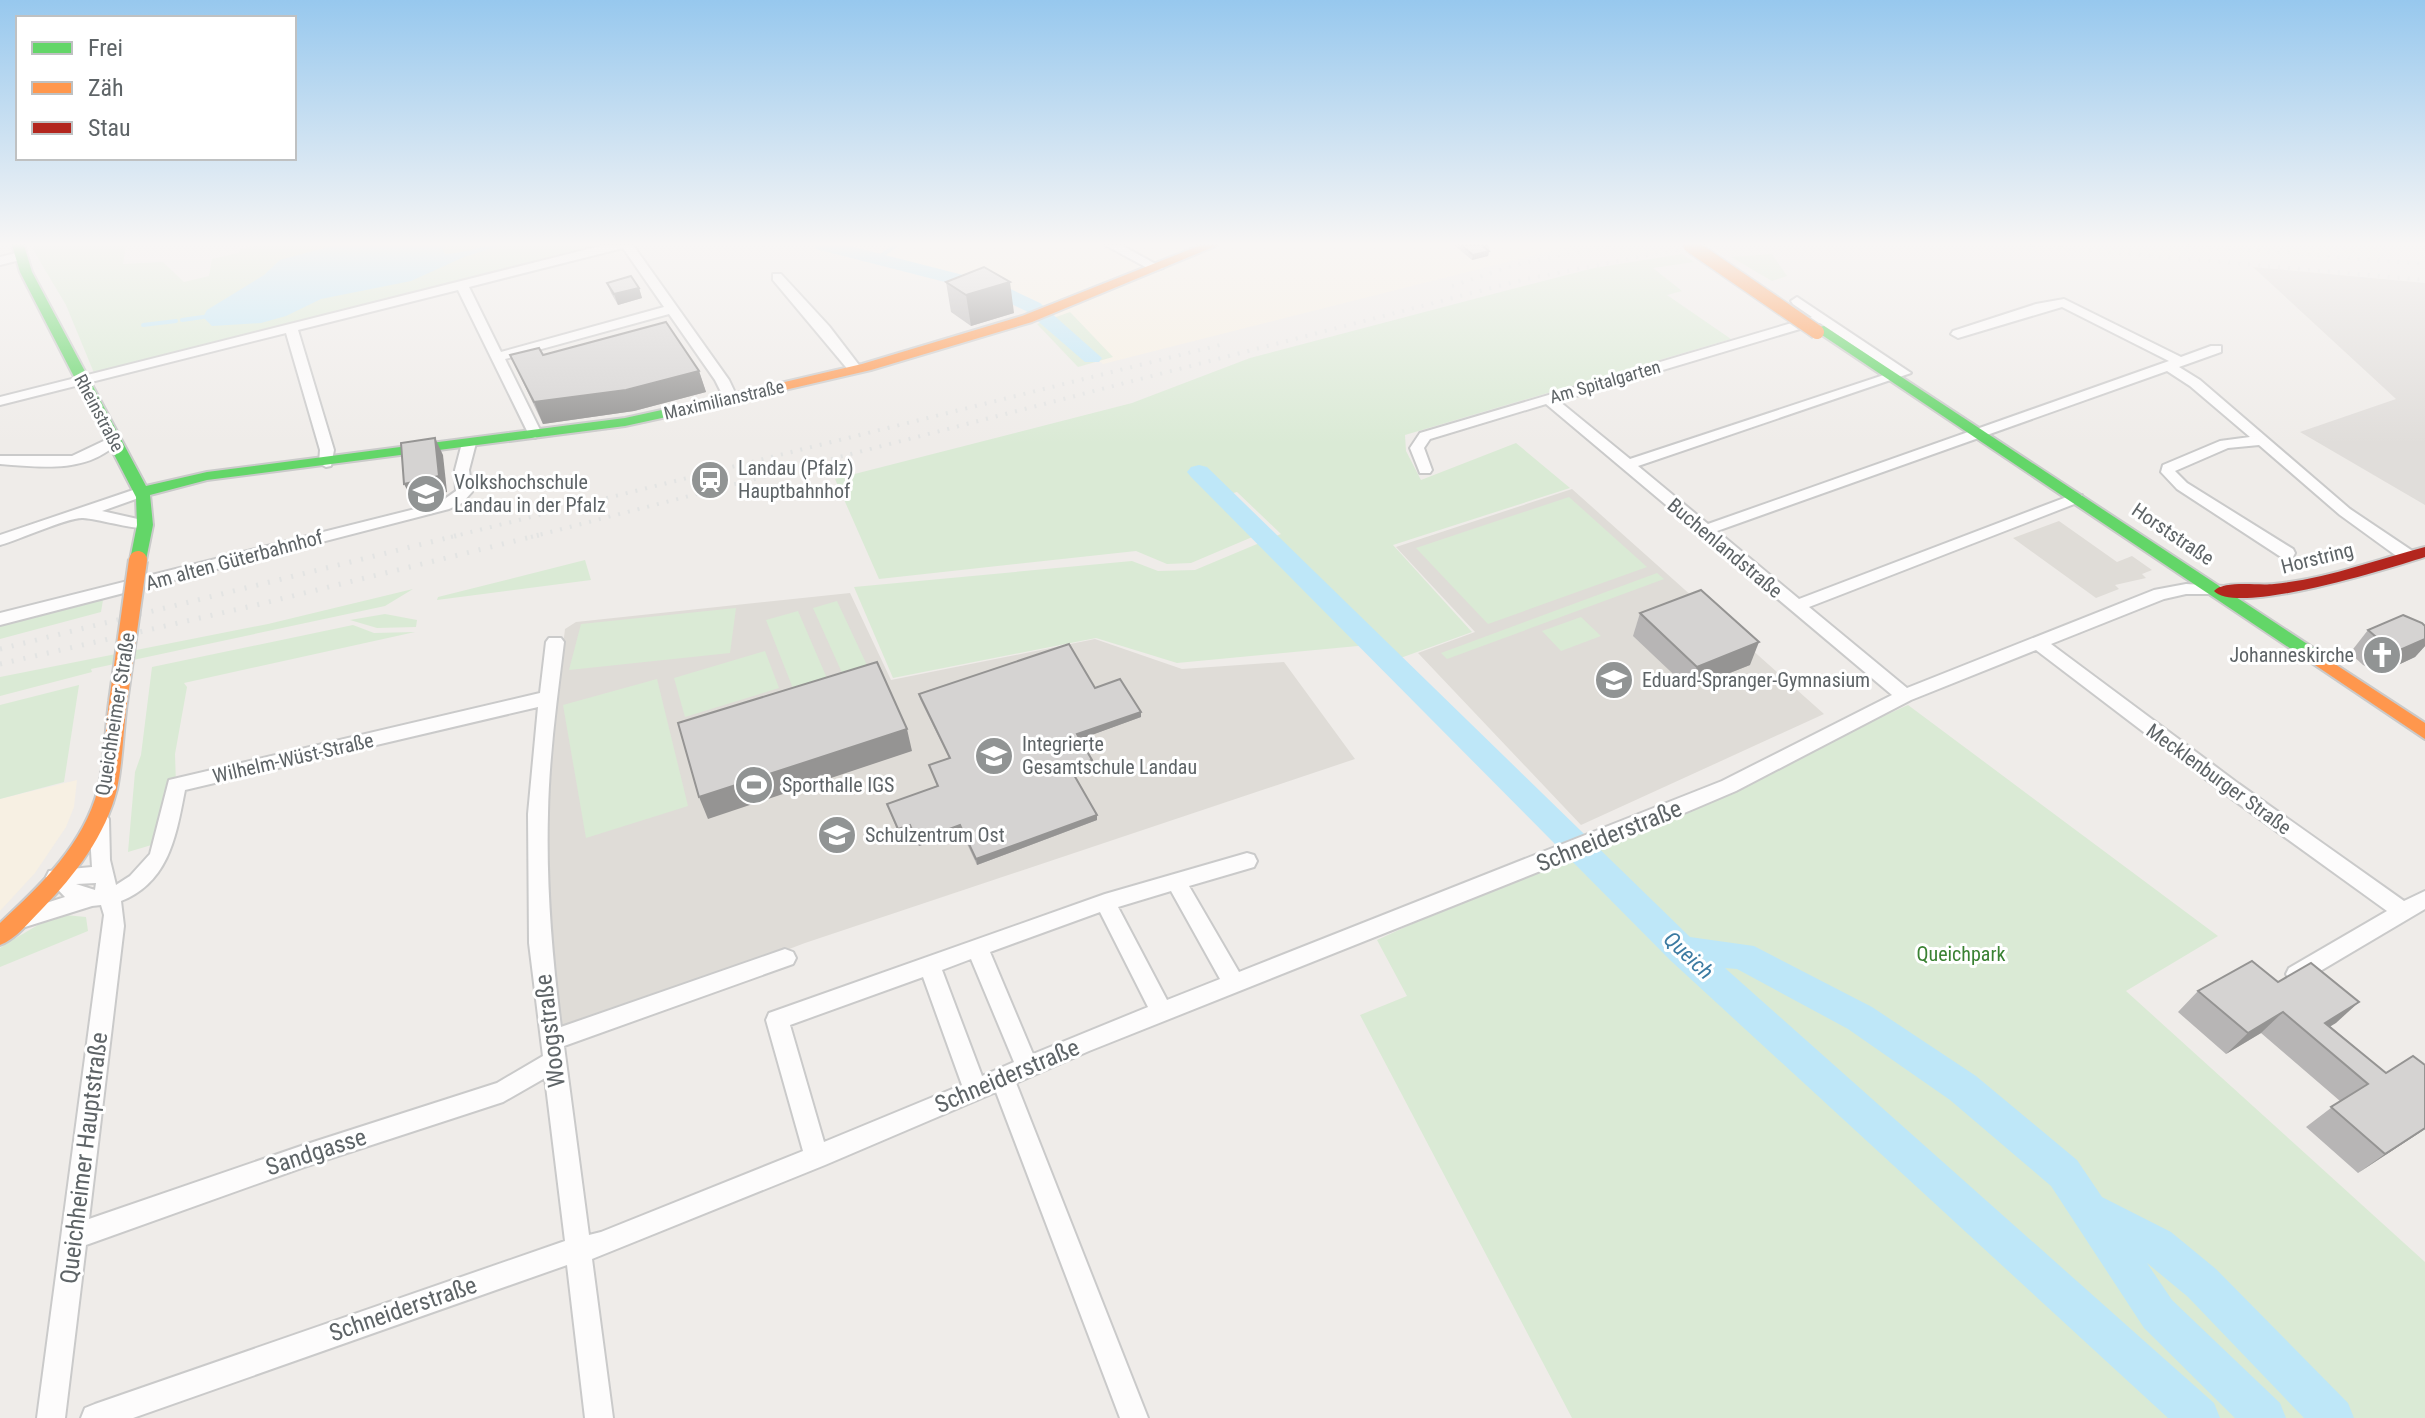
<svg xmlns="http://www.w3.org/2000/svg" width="2425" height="1418" viewBox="0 0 2425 1418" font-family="'Roboto Condensed',sans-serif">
  <rect width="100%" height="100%" fill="#efece9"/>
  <g fill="#f7f0e3">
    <polygon points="900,245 1574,245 1103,364 1034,307 996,289 880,258"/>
    <polygon points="77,780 74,807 66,827 35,873 0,911 0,799"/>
  </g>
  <polygon fill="#e0ddda" points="2253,267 2425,283 2425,505 2300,432 2396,399"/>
  <g fill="#dfdcd7">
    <polygon points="1572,489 1824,714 1581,825 1418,653 1475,632 1396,547"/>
    <polygon points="2059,521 2117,562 2132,556 2152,570 2142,574 2146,578 2115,585 2119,589 2096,598 2013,538"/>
    <polygon points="850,593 891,680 1095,639 1182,669 1284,662 1355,759 805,943 571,1032 556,1026 542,874 546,787 565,629 576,622"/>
  </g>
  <g fill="#daead5">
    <polygon points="38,245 126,245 123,264 163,262 184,282 209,276 212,259 238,253 241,248 270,245 617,246 94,373 66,305 32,248"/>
    <polygon points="1682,254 1694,262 1653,268 1682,291 1667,295 1731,339 1405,435 1406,451 1421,480 1516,443 1570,488 1393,545 1472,632 1395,660 1379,644 1177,663 1096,638 893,678 854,587 1132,561 1158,571 1195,570 1281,534 1237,492 1219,497 1257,535 1191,563 1167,564 1136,551 879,579 835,479 1132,403 1250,358 1512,289 1594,268"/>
    <polygon points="1772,254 1787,276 1772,281 1731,257"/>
    <polygon points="1070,312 1113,357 1078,367 1037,324"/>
    <polygon points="1569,497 1647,567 1488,624 1416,548"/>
    <polygon points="585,560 591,580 437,600 438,597"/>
    <polygon points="1657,573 1664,579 1447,659 1441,653"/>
    <polygon points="413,589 385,606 91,669 92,672 0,696 0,677 268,624"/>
    <polygon points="103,600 101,612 0,639 0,624"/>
    <polygon points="837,601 872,676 847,684 813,608"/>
    <polygon points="736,608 730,653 569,670 581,624"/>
    <polygon points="798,611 832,690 798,701 766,620"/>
    <polygon points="385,614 417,620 416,627 377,628 350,620"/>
    <polygon points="1581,617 1601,636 1561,651 1542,631"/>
    <polygon points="353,625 374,633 415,632 184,683 187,687 175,754 176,785 165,841 128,852 135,772 141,755 152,667"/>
    <polygon points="765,651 779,688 685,717 674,678"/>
    <polygon points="657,679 688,806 586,838 563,705"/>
    <polygon points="79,685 64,782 0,799 0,705"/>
    <polygon points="1908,705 2218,936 2126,991 2425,1262 2425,1418 1572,1418 1360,1015 1407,996 1377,940 1583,845 1701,798"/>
    <polygon points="65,915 86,917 88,931 0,967 0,948 4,945 43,922"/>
  </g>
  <path fill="#bee7f8" d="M335 245H450L442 249 445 254C467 253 479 245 502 245L464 257 411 281 321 299 286 316 261 323 212 326 203 317 207 310 264 275 280 260Z"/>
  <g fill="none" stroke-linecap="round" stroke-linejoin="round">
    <g stroke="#bee7f8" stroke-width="4">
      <polyline points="876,259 897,245"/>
      <polyline points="182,320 203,317"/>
      <polyline points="143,325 176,321"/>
    </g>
    <g fill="#bee7f8" fill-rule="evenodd">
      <polygon points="814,245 846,245 1002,285 1040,303 1102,358 1099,362 1085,362 1026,311 988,293 816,249"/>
      <polygon points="1199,465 1207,467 1690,937 1754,946 1872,1007 1976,1076 2077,1160 2102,1197 2171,1232 2216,1269 2348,1403 2354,1418 2304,1418 2188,1297 2147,1263 2172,1300 2280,1403 2286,1418 2235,1418 2144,1328 2051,1186 1950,1100 1848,1029 1737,969 1725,968 2214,1403 2220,1418 2168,1418 1670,960 1191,477 1187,472 1191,467"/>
    </g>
    <defs>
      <g id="street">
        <path d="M604 245H633L729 380 738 399 736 402H726L715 380 669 314 505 359 542 434 535 438 530 437 458 290 298 330 334 450 331 466 326 467 319 463 320 450 286 333 0 405V397ZM623 248 664 307 501 352 469 287Z"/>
        <polygon points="1105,245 1121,245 1163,268 1153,271"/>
        <polygon points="20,252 26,256 24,259 0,265 0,257"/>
        <polygon points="773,274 781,274 829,326 862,369 860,372 850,372 773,280"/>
        <path d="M1797 297 1911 373 1638 466 1708 524 2169 361 2062 307 1958 338 1951 334 1953 331 2036 304 2064 299 2181 357 2211 346H2221V352L2179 367 2200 380 2350 509 2414 552 2416 556 2414 560H2402L2340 515 2259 445 2228 448 2175 471 2187 483 2293 549 2295 553 2293 557H2281L2177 489 2161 472 2163 465 2220 441 2250 437 2190 386 2167 371 1717 531 1799 599 2072 495H2082V501L1809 607 1907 688 2154 590 2186 584 2224 586 2226 590 2224 594H2186L2164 599 2051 644 2239 784 2404 901 2425 891V909L2305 980 2297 983 2289 980 2286 974 2289 968 2387 911 2225 794 2036 650 1911 700 1736 791 1656 825 1089 1051 1016 1083 1148 1418H1120L996 1092 825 1165 592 1259 613 1418H585L567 1265 133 1418H81L85 1408 95 1404 565 1241 545 1078 503 1102 304 1167 86 1245 65 1418H37L104 915 101 905 92 906 25 927 18 924 15 918 18 912 65 897 46 877 49 871 92 867 89 819 92 814H106L109 819 110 860 116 885 130 876 150 854 169 780 540 693 546 642 549 638H561L564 642C557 699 549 756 548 813 546 885 552 956 561 1027L785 949 793 952 796 958 793 964 564 1046 589 1235 601 1232 803 1151 766 1020 769 1013 1105 894 1247 853 1254 855 1257 861 1254 867 1189 886 1239 972 1722 781 1892 695 1546 404 1430 439 1424 448 1432 470 1430 473H1420L1410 448 1420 433 1812 317 1793 304 1791 301ZM1820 323 1893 372 1630 459 1559 401ZM538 707 528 814 529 943 543 1056 497 1083 304 1145 89 1219 124 926 121 901C169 882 176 836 185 790ZM96 883 95 890 76 884ZM1171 891 1220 979 1167 1000 1118 907ZM1100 912 1148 1007 1033 1054 990 952ZM971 959 1014 1062 982 1076 942 970ZM923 977 962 1085 824 1142 790 1025Z"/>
        <path d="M112 437 119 441C89 474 40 467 0 464V456H72Z"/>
        <polygon points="469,439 476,443 469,470 472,492 462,503 449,509 0,625 0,613 439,503 456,491 455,470 462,443"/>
        <path d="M142 487 147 489V495L102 511 151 522 153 525 151 528C139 531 99 519 83 518 68 517 19 540 0 545V535Z"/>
      </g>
      <g id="fast">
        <polygon points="12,245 24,245 32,272 146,486 207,472 625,418 703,401 710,405 708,408 625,426 207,480 150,495 153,525 146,560 138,565 130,560 137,525 136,497 20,272"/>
        <polygon points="1824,326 2321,653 2324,657 2321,661 2309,661 1819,333 1819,327"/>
      </g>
      <g id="slow">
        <polygon points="1201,245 1218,245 1032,322 871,370 703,409 696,405 703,401 862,364 1022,316"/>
        <polygon points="2315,651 2425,723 2425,739 2309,661 2306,657 2309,653"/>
        <path d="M118 696 127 702C123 731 123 760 117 789 106 835 75 875 42 909 30 921 16 939 0 945V923C41 885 84 844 98 789 105 760 105 731 109 702Z"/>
      </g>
      <path id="jam" d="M2425 547V557C2391 568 2237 616 2214 591 2224 580 2258 586 2274 584 2326 579 2375 560 2425 547Z"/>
    </defs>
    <use href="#street" stroke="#cacaca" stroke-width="4"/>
    <use href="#fast" stroke="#cacaca" stroke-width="4"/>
    <use href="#slow" stroke="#cacaca" stroke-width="4"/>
    <use href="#jam" stroke="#cacaca" stroke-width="4"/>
    <use href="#street" fill="#fdfcfc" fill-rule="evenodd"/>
    <use href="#fast" fill="#63d668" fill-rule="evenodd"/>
    <use href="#slow" fill="#ff974d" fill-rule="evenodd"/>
    <use href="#jam" fill="#b3261e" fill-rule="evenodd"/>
    <g stroke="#e3e4e3" stroke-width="4" stroke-dasharray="2 8" stroke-linecap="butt">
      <polyline points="2029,245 2425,280"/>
      <polyline points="2188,245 2425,264"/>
      <polyline points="1452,286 1515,265 1610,245"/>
      <polyline points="451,537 1224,344"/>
      <polyline points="531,537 1526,279 1659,253 1723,245"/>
    </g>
    <g stroke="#e3e4e3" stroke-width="5" stroke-dasharray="2 10" stroke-linecap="butt">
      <polyline points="0,649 459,535"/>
      <polyline points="0,664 252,606 539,535"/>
    </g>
    <defs>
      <polyline id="slow-bridge-far1" points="1690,245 1817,332"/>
      <polyline id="slow-bridge" points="118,702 138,560"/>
    </defs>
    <use href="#slow-bridge-far1" stroke="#cacaca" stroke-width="17" stroke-linecap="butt"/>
    <use href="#slow-bridge" stroke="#cacaca" stroke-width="22" stroke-linecap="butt"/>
    <use href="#slow-bridge-far1" stroke="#ff974d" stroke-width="14"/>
    <use href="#slow-bridge" stroke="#ff974d" stroke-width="18"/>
  </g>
  <g fill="#b7b5b5">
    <polygon points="1454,245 1490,245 1488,256 1472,260"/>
    <polygon points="946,282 1014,313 971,326 951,312"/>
    <polygon points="607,283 639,288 642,298 618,305 611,293"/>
    <polygon points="510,355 543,355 699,371 706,392 634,411 543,424"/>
    <polygon points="1640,613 1750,665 1689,689 1633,636"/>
    <polygon points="2425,626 2425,646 2415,657 2381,673 2363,665 2350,653 2368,630"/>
    <polygon points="1095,688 1141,712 1141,717 1080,739 1092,760 1093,765 1073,772 1097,815 1097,820 977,865 961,831 919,846 912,830 899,835 887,804 937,786 929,765 949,758 920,699 919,694"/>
    <polygon points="2278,982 2359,1002 2330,1026 2386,1073 2425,1065 2425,1129 2358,1173 2306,1127 2340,1101 2261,1033 2226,1054 2178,1012 2198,991"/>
  </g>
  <g fill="#959493">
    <polygon points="1489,251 1488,256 1472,260 1473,255"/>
    <polygon points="1010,282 1014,313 971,326 966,295"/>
    <polygon points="639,288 642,298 618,305 614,294"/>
    <polygon points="699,371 706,392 634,411 543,424 534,402"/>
    <polygon points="435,438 443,455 447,492 413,501 404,484"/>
    <polygon points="2425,639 2425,646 2415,657 2381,673 2400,650"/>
    <polygon points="1759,642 1750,665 1689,689 1697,667"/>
    <polygon points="1141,712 1141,717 1078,740 1077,734"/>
    <polygon points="907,729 912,751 708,819 699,797"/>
    <polygon points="1092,760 1093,765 1071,773 1070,768"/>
    <polygon points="1097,815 1097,820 977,865 976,859"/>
    <polygon points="910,825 912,830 899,835 898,829"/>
    <polygon points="960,825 961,831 919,846 917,841"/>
    <polygon points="2359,1002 2336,1023 2313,1037 2325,1023"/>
    <polygon points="2283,1012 2261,1033 2226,1054 2248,1033"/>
    <polygon points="2425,1128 2425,1129 2358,1173 2385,1154"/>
  </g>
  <g fill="#d5d3d2" stroke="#959493" stroke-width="2">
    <polygon points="1461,245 1489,245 1484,247 1489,251 1473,255"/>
    <polygon points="984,267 1010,282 966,295 946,282"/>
    <polygon points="631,276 639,288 614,294 607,283"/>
    <polygon points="666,322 699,371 626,390 534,402 510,355 539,348 543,355"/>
    <polygon points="435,438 439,476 404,484 401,443"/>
    <polygon points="1701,590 1759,642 1697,667 1640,613"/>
    <polygon points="2403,615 2422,623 2425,626 2425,639 2400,650 2382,642 2368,630"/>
    <polygon points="1069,644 1095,688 1120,679 1141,712 1077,734 1092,760 1070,768 1097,815 976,859 960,825 917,841 910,825 898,829 887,804 938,786 929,765 950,758 919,694"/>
    <polygon points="877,662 907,729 699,797 678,723"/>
    <polygon points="2252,961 2278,982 2311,963 2359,1002 2325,1023 2386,1073 2413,1056 2425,1065 2425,1128 2385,1154 2331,1107 2368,1084 2283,1012 2248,1033 2198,991"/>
  </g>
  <linearGradient id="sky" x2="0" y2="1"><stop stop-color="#97c8ee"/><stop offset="0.55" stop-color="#f8f6f5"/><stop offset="1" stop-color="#f8f6f5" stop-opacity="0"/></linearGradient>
  <rect width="2425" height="444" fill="url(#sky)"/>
  <defs>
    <symbol id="station-disc" viewBox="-11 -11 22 22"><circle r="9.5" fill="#919494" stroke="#fff"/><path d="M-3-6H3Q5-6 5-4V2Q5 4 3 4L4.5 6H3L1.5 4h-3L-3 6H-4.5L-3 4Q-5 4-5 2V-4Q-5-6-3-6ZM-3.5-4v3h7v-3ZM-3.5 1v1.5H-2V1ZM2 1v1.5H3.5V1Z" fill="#fff"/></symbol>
    <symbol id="university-disc" viewBox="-11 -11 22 22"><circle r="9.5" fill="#919494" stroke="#fff"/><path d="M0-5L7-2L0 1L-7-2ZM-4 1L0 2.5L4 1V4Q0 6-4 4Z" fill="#fff"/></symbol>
    <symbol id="church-disc" viewBox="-11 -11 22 22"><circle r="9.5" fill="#919494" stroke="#fff"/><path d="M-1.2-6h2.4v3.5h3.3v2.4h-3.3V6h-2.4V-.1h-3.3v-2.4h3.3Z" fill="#fff"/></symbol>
    <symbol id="school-disc" viewBox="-11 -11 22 22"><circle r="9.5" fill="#919494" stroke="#fff"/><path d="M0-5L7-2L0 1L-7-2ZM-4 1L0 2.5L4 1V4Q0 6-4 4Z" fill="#fff"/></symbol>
    <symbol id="stadium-disc" viewBox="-11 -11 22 22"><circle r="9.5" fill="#919494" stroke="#fff"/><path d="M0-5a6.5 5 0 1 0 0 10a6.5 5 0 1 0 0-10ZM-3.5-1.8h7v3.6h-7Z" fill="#fff"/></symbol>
  </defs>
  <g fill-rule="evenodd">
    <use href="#station-disc" x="688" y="458" width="44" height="44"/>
    <use href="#university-disc" x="404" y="472" width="44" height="44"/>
    <use href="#church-disc" x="2360" y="633" width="44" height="44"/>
    <use href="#school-disc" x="1592" y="658" width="44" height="44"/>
    <use href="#school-disc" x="972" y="734" width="44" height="44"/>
    <use href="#stadium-disc" x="732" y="763" width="44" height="44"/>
    <use href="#school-disc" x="815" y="813" width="44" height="44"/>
  </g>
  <g text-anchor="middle" stroke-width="6" stroke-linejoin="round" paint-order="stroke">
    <g font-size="18" fill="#5e6467" stroke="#fff">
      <text transform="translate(1605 382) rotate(-16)" y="6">Am Spitalgarten</text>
      <text transform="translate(724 400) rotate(-13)" y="6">Maximilianstraße</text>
      <text transform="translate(99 413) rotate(62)" y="6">Rheinstraße</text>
    </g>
    <g font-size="20" fill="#5e6467" stroke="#fff" text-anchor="start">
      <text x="738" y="475">Landau (Pfalz)<tspan x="738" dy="23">Hauptbahnhof</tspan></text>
      <text x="454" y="489">Volkshochschule<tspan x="454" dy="23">Landau in der Pfalz</tspan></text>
      <text x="2354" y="662" text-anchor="end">Johanneskirche</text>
      <text x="1642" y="687">Eduard-Spranger-Gymnasium</text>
      <text x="1022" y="751">Integrierte<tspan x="1022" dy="23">Gesamtschule Landau</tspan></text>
      <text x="782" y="792">Sporthalle IGS</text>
      <text x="865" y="842">Schulzentrum Ost</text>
    </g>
    <g font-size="20" fill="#5e6467" stroke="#fff">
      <text transform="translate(2173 534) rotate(34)" y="7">Horststraße</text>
      <text transform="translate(1725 548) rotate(40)" y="7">Buchenlandstraße</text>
      <text transform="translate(2317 558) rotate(-14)" y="7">Horstring</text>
      <text transform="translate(234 560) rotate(-15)" y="7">Am alten Güterbahnhof</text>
      <text transform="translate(115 714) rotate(-81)" y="7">Queichheimer Straße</text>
      <text transform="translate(293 758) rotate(-13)" y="7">Wilhelm-Wüst-Straße</text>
      <text transform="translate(2219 779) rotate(36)" y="7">Mecklenburger Straße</text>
    </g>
    <g font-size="20" fill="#3a8233" stroke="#fff">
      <text x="1961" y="961">Queichpark</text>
    </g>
    <g font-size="22" font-style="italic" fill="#3c7ba2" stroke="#fff">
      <text transform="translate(1689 955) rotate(43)" y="8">Queich</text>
    </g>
    <g font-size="24" fill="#5e6467" stroke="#fff">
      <text transform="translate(1609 836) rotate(-22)" y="8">Schneiderstraße</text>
      <text transform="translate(550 1031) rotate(-97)" y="8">Woogstraße</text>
      <text transform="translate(1007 1076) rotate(-23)" y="8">Schneiderstraße</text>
      <text transform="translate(316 1152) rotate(-18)" y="8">Sandgasse</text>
      <text transform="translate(84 1158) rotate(-83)" y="8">Queichheimer Hauptstraße</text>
      <text transform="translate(403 1309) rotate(-19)" y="8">Schneiderstraße</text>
    </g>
  </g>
  <rect x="16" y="16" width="280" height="144" fill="#ffffff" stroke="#bfc1c2" stroke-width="2"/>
  <rect x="32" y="42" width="40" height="12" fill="#63d668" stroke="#bfc1c2" stroke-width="2"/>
  <text x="88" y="56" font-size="24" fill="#5e6467">Frei</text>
  <rect x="32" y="82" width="40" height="12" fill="#ff974d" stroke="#bfc1c2" stroke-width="2"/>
  <text x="88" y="96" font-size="24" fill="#5e6467">Zäh</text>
  <rect x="32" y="122" width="40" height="12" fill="#b3261e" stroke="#bfc1c2" stroke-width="2"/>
  <text x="88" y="136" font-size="24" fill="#5e6467">Stau</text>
</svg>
